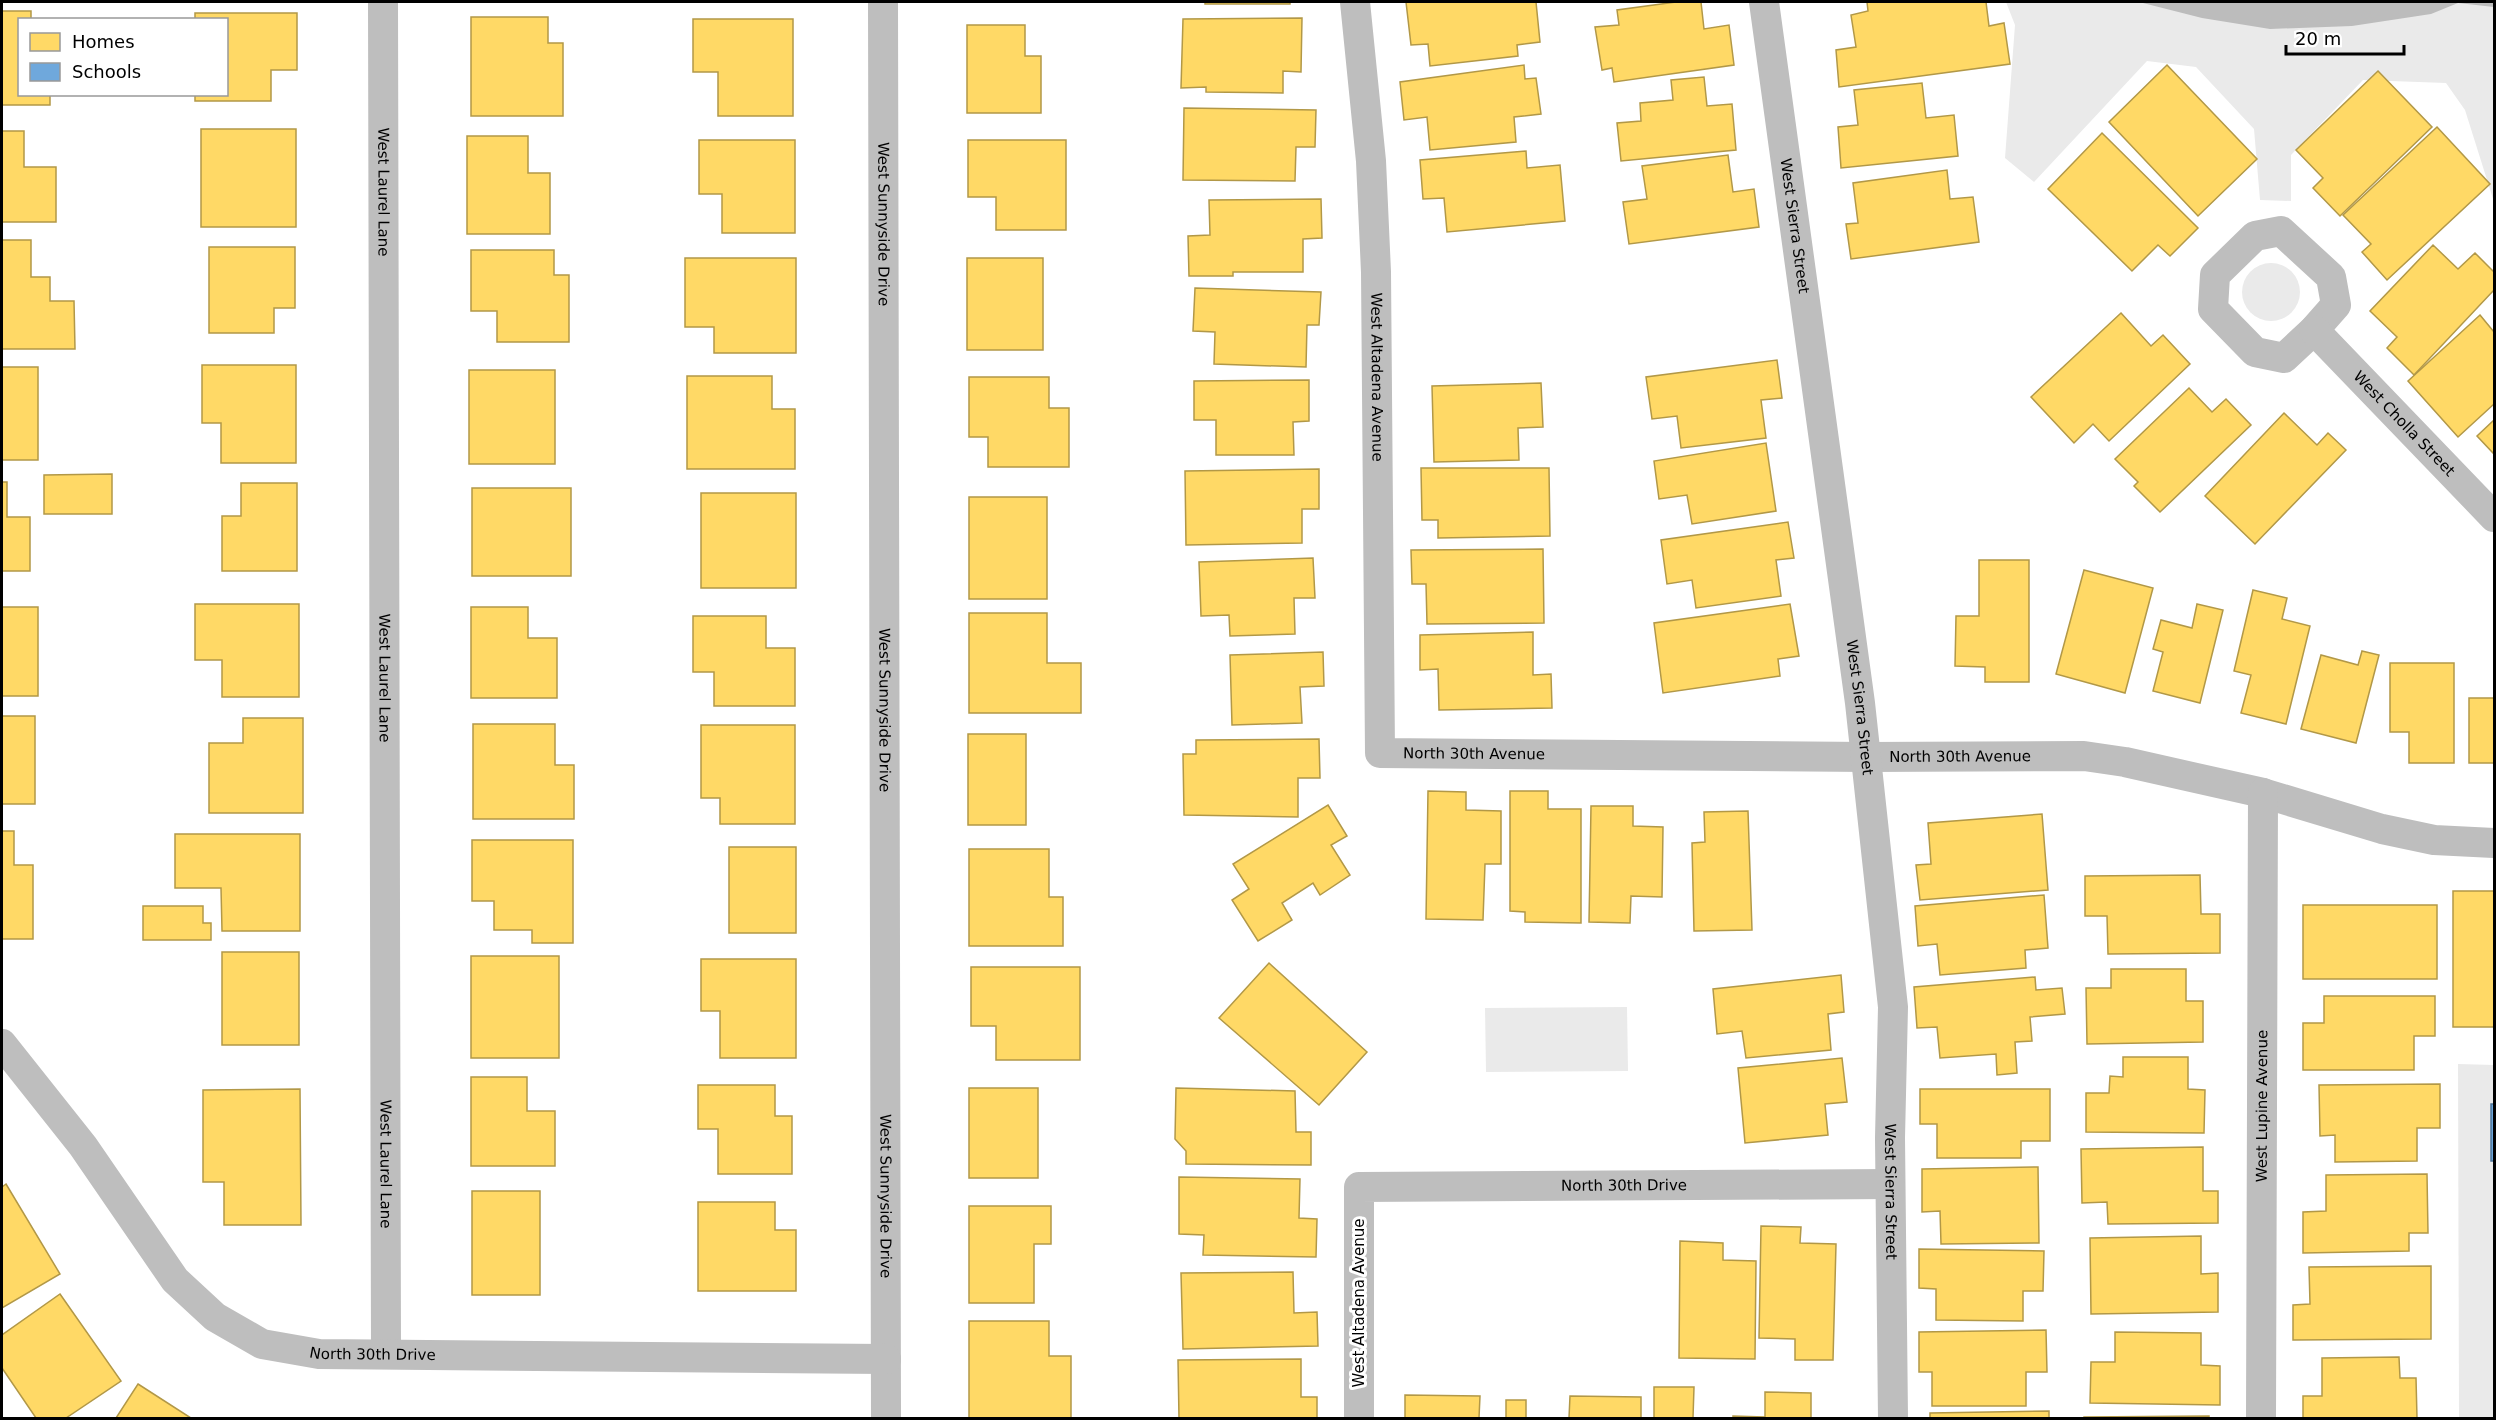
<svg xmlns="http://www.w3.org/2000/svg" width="2496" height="1420" viewBox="0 0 2496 1420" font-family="'DejaVu Sans',sans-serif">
  <rect width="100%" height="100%" fill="#fff"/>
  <g fill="#eaeaea">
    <polygon points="2006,2 2494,2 2494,202 2465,110 2446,83 2363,80 2291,155 2291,201 2260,200 2254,129 2196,67 2147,61 2034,182 2005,158 2015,25"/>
    <circle cx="2271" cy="292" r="29"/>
    <polygon points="1627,1007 1628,1071 1486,1072 1485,1008"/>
    <polygon points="2458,1064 2494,1065 2494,1418 2459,1418"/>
  </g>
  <polygon fill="#bcbcbc" points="2139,2 2494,2 2494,7 2458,3 2431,14 2352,26 2270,29 2202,18"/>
  <g fill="#ffd966" stroke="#b29847" stroke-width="1.5">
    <rect x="1205" y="2" width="85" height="2"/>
    <polygon points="1406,2 1536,2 1540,42 1517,45 1518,56 1430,66 1428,44 1411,45"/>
    <polygon points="1676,2 1701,2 1704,29 1729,25 1734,65 1614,82 1612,68 1602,70 1595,27 1619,25 1617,10"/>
    <polygon points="1867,2 1986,2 1989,26 2004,23 2010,64 1839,87 1836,50 1856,47 1851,15 1868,11"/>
    <polygon points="2,11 31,11 31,20 20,20 20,94 50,94 50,105 2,105"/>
    <polygon points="195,13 297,13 297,70 271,70 271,101 195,101 195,94 226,94 226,20 195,20"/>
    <polygon points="471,17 548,17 548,43 563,43 563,116 471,116"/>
    <polygon points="1302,18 1301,72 1283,71 1283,93 1206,92 1206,87 1181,88 1183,19"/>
    <polygon points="693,19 793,19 793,116 718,116 718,72 693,72"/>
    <polygon points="967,25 1025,25 1025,56 1041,56 1041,113 967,113"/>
    <polygon points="1524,65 1525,79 1536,78 1541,114 1514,117 1516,142 1430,150 1427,117 1404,120 1400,82"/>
    <polygon points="2167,65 2257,159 2198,216 2109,122"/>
    <polygon points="2378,71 2432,127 2340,216 2313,188 2323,178 2296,150"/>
    <polygon points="1704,77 1707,106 1732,104 1736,150 1621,161 1617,123 1641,121 1640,103 1673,100 1671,80"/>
    <polygon points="1922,83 1926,118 1954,115 1958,156 1841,168 1838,127 1858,125 1854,90"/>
    <polygon points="1184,108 1316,110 1315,147 1296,147 1295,181 1183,180"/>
    <polygon points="2437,127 2490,184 2387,280 2362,252 2371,244 2343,215"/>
    <rect x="201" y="129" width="95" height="98"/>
    <polygon points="2,131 24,131 24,167 56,167 56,222 2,222"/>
    <polygon points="2102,133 2198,228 2170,256 2158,245 2132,271 2048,189"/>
    <polygon points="467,136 528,136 528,173 550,173 550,234 467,234"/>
    <polygon points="699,140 795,140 795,233 722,233 722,194 699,194"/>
    <polygon points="968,140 1066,140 1066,230 996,230 996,197 968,197"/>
    <polygon points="1526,151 1527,168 1560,165 1565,221 1447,232 1444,198 1423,199 1420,160"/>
    <polygon points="1728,155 1733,192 1754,189 1759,227 1629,244 1623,202 1647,199 1642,166"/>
    <polygon points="1947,170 1950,199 1973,197 1979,242 1851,259 1846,224 1858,223 1853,183"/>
    <polygon points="1321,199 1322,238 1303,239 1303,272 1233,272 1233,276 1189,276 1188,236 1210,235 1209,200"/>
    <polygon points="2,240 31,240 31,277 50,277 50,301 74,301 75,349 2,349"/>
    <polygon points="2433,245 2458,269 2475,253 2494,272 2494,290 2414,375 2387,348 2397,337 2370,311"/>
    <polygon points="209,247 295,247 295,308 274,308 274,333 209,333"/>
    <polygon points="471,250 554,250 554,275 569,275 569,342 497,342 497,311 471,311"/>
    <polygon points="685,258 796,258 796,353 714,353 714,327 685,327"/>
    <rect x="967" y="258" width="76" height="92"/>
    <polygon points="1195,288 1321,292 1319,325 1307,325 1306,367 1214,364 1215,332 1193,331"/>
    <polygon points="2121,313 2151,346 2163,335 2190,364 2109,441 2093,424 2074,443 2031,397"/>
    <polygon points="2480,315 2494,332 2494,404 2458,437 2408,381"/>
    <polygon points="1777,360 1782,398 1761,400 1766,438 1681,448 1677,416 1652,419 1646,377"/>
    <polygon points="202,365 296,365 296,463 221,463 221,423 202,423"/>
    <rect x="2" y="367" width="36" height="93"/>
    <rect x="469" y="370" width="86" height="94"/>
    <polygon points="687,376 772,376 772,409 795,409 795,469 687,469"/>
    <polygon points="969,377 1049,377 1049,408 1069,408 1069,467 988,467 988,437 969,437"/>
    <polygon points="1309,380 1309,421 1293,422 1294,455 1216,455 1216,420 1194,420 1194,381"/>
    <polygon points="1541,383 1543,427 1518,428 1519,460 1434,462 1432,386"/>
    <polygon points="2189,388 2212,412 2226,399 2251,425 2160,512 2134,486 2138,482 2115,459"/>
    <polygon points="2284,413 2317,445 2328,433 2346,450 2255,544 2205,496"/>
    <polygon points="2494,420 2494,454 2477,436"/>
    <polygon points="1766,443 1776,511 1692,524 1687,495 1659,499 1654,461"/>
    <polygon points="1421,468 1549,468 1550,536 1438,538 1438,520 1422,520"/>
    <polygon points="1319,469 1319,509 1302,509 1302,543 1186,545 1185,471"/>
    <polygon points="112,474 112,514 44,514 44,475"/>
    <polygon points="2,482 7,482 7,517 30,517 30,571 2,571"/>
    <polygon points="241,483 297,483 297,571 222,571 222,516 241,516"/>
    <rect x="472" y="488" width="99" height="88"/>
    <rect x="701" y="493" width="95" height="95"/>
    <rect x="969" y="497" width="78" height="102"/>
    <polygon points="1788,522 1794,558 1776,560 1781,596 1696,608 1692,580 1667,584 1661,540"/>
    <polygon points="1543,549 1544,623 1427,624 1426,584 1412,584 1411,550"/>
    <polygon points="1313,558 1315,598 1294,598 1295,634 1230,636 1229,615 1201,616 1199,562"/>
    <polygon points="1979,560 2029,560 2029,682 1985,682 1985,667 1955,666 1956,616 1979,616"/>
    <polygon points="2084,570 2153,588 2125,693 2056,674"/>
    <polygon points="2253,590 2287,598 2282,619 2310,626 2286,724 2241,713 2251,675 2234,671"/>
    <polygon points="195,604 299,604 299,697 222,697 222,660 195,660"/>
    <polygon points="1790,604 1799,656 1778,659 1780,676 1663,693 1654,623"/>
    <polygon points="2197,604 2223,610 2200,703 2153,691 2163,652 2153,649 2161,620 2192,628"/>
    <rect x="2" y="607" width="36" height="89"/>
    <polygon points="471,607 528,607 528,638 557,638 557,698 471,698"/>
    <polygon points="969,613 1047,613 1047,663 1081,663 1081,713 969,713"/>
    <polygon points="693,616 766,616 766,648 795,648 795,706 714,706 714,672 693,672"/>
    <polygon points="1533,632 1533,675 1551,674 1552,708 1439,710 1438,669 1420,670 1420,635"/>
    <polygon points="2362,651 2379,655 2356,743 2301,729 2321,655 2358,665"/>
    <polygon points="1323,652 1324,686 1300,687 1302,723 1232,725 1230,655"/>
    <polygon points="2390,663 2454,663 2454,763 2409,763 2409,732 2390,732"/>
    <rect x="2469" y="698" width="25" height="65"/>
    <rect x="2" y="716" width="33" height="88"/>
    <polygon points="243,718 303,718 303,813 209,813 209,743 243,743"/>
    <polygon points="473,724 555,724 555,765 574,765 574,819 473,819"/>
    <polygon points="701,725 795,725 795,824 720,824 720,798 701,798"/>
    <rect x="968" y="734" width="58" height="91"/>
    <polygon points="1319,739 1320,778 1298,778 1298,817 1184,815 1183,754 1196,754 1196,740"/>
    <polygon points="1428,791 1466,792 1466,810 1501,811 1501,864 1485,864 1483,920 1426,919"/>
    <polygon points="1510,791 1548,791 1548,809 1581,809 1581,923 1525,922 1525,912 1510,911"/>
    <polygon points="1328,805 1347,836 1331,845 1350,875 1320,895 1313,883 1282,903 1292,920 1258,941 1232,900 1249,889 1233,864"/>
    <polygon points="1591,806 1633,806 1633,826 1663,827 1662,897 1631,896 1630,923 1589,922"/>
    <polygon points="1748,811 1752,930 1694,931 1692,843 1705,842 1704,812"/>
    <polygon points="2042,814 2048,890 1920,900 1916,865 1931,864 1928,823"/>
    <polygon points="2,831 14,831 14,865 33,865 33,939 2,939"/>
    <polygon points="175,834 300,834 300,931 222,931 221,888 175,888"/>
    <polygon points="472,840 573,840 573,943 532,943 532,930 494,930 494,901 472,901"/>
    <rect x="729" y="847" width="67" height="86"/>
    <polygon points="969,849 1049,849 1049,897 1063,897 1063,946 969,946"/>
    <polygon points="2200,875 2201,914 2220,914 2220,953 2108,954 2107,916 2085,916 2085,876"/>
    <rect x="2453" y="891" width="41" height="136"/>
    <polygon points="2044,895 2048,948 2025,950 2026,968 1940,975 1937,944 1918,946 1915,906"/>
    <rect x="2303" y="905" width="134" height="74"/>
    <polygon points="143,906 203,906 203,923 211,923 211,940 143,940"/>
    <rect x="222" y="952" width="77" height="93"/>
    <rect x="471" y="956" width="88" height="102"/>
    <polygon points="701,959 796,959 796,1058 720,1058 720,1011 701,1011"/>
    <polygon points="1269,963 1367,1052 1319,1105 1219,1018"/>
    <polygon points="971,967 1080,967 1080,1060 996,1060 996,1026 971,1026"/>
    <polygon points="2111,969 2186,969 2186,1001 2203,1001 2203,1042 2087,1044 2086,988 2111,988"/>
    <polygon points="1841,975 1844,1012 1828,1014 1831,1050 1746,1058 1742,1031 1717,1034 1713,989"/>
    <polygon points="2035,977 2036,990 2062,988 2065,1014 2030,1017 2032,1041 2015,1042 2017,1073 1997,1075 1996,1054 1940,1058 1937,1027 1917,1028 1914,987"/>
    <polygon points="2324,996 2435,996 2435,1036 2414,1036 2414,1070 2303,1070 2303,1023 2324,1023"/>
    <polygon points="2123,1057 2188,1057 2188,1089 2205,1090 2204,1133 2086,1132 2086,1093 2109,1093 2110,1076 2123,1077"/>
    <polygon points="1842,1058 1847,1102 1825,1104 1828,1135 1745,1143 1738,1068"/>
    <polygon points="471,1077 527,1077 527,1111 555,1111 555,1166 471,1166"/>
    <polygon points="2440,1084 2440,1128 2417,1128 2417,1161 2335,1162 2335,1135 2320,1136 2319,1085"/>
    <polygon points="698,1085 775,1085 775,1116 792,1116 792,1174 718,1174 718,1129 698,1129"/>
    <rect x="969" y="1088" width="69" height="90"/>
    <polygon points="1176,1088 1295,1091 1296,1132 1311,1132 1311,1165 1186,1164 1186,1151 1175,1139"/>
    <polygon points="300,1089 301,1225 224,1225 224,1182 203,1182 203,1090"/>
    <polygon points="1920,1089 2050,1089 2050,1141 2021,1141 2021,1158 1937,1158 1937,1124 1920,1124"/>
    <polygon points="2203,1147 2203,1191 2218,1191 2218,1223 2108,1224 2107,1202 2082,1203 2081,1149"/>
    <polygon points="2038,1167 2039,1243 1941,1244 1940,1211 1922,1212 1922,1169"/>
    <polygon points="2427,1174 2428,1233 2409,1233 2409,1251 2303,1253 2303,1212 2326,1211 2326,1175"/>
    <polygon points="1179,1177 1300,1179 1299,1218 1317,1219 1316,1257 1203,1255 1204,1235 1179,1234"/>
    <polygon points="6,1184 60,1274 2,1308 2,1187"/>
    <rect x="472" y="1191" width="68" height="104"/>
    <polygon points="698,1202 775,1202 775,1230 796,1230 796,1291 698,1291"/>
    <polygon points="969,1206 1051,1206 1051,1244 1034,1244 1034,1303 969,1303"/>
    <polygon points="1761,1226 1801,1227 1800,1243 1836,1244 1833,1360 1795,1360 1795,1339 1759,1338"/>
    <polygon points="2201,1236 2201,1274 2218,1273 2218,1312 2091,1314 2090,1238"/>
    <polygon points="1680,1241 1723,1243 1723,1260 1756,1261 1755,1359 1679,1358"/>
    <polygon points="1919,1249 2044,1251 2043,1291 2023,1291 2023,1321 1936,1320 1936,1289 1919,1288"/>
    <polygon points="2431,1266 2431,1339 2293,1340 2293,1305 2310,1304 2309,1267"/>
    <polygon points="1293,1272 1294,1313 1317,1312 1318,1346 1183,1349 1181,1273"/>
    <polygon points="60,1294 121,1381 66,1418 36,1418 2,1368 2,1335"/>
    <polygon points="969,1321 1049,1321 1049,1356 1071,1356 1071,1418 969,1418"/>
    <polygon points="2046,1330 2047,1372 2026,1372 2026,1406 1932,1406 1932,1372 1919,1372 1919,1332"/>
    <polygon points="2115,1332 2201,1333 2201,1365 2220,1366 2220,1405 2090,1403 2091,1362 2115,1362"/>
    <polygon points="2399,1357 2400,1378 2416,1378 2417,1418 2303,1418 2303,1396 2322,1396 2322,1358"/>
    <polygon points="1301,1359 1301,1397 1317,1397 1317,1418 1179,1418 1178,1360"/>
    <polygon points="138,1384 191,1418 116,1418"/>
    <polygon points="1654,1387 1694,1387 1693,1418 1654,1418"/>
    <polygon points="1765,1392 1811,1393 1811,1418 1733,1418 1733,1416 1765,1417"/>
    <polygon points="1405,1395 1480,1396 1479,1418 1405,1418"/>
    <polygon points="1570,1396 1641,1397 1641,1418 1569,1418"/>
    <rect x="1506" y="1400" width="20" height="18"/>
    <polygon points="2049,1411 2049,1418 1930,1418 1930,1413"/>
    <polygon points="2209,1416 2209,1418 2084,1418 2084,1417"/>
  </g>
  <rect fill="#6fa8dc" stroke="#4e769a" stroke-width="1.5" x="2491" y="1104" width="3" height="57"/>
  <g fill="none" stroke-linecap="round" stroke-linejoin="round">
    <g stroke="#bebebe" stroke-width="30">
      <path id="s1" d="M383 2 386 1354"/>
      <path id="s2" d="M883 2 886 1418"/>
      <path id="s3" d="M1355 2 1371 161 1376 272 1380 753 1867 757 2084 756 2125 762 2263 793 2382 829 2434 840 2494 843"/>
      <path id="s4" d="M1764 2 1860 703 1893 1007 1890 1138 1893 1418"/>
      <polygon points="2281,231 2331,277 2336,305 2314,330 2284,358 2255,352 2213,309 2215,275 2255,236"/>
      <path id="s5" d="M2314 330 2494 517"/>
      <path id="s6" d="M2 1044 83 1146 175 1280 215 1317 262 1344 319 1354 886 1359"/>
      <path id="s7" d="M1359 1418V1187L1890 1184"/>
      <path id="s8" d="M2261 1418 2263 793"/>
    </g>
  </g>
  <g text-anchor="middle" stroke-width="6" stroke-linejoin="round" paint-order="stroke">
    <g font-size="15" fill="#000" stroke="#fff">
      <text dy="5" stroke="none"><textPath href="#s1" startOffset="190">West Laurel Lane</textPath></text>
      <text dy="5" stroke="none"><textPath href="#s2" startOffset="222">West Sunnyside Drive</textPath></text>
      <text dy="5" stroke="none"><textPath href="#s4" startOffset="226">West Sierra Street</textPath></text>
      <text dy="5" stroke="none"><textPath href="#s3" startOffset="376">West Altadena Avenue</textPath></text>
      <text dy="5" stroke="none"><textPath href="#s5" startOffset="130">West Cholla Street</textPath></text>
      <text dy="5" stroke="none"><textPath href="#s1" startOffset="676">West Laurel Lane</textPath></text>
      <text dy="5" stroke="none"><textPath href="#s4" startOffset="712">West Sierra Street</textPath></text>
      <text dy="5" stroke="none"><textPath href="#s2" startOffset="708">West Sunnyside Drive</textPath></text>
      <text dy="5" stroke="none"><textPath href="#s3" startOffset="846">North 30th Avenue</textPath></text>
      <text dy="5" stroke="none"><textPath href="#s3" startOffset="1332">North 30th Avenue</textPath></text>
      <text dy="5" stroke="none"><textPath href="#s8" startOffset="312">West Lupine Avenue</textPath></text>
      <text dy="5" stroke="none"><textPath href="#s1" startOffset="1162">West Laurel Lane</textPath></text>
      <text dy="5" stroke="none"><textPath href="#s7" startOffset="496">North 30th Drive</textPath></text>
      <text dy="5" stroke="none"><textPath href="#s4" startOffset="1198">West Sierra Street</textPath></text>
      <text dy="5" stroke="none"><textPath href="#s2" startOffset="1194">West Sunnyside Drive</textPath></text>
      <text transform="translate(1359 1303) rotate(-90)" y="5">West Altadena Avenue</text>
      <text dy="5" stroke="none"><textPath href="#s6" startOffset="513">North 30th Drive</textPath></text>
    </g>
  </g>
  <rect width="2496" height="1420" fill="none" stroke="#000000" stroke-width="6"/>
  <rect x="18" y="18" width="210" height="78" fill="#ffffff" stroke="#999999" stroke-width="1.5"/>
  <rect x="30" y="33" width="30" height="18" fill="#ffd966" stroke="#999999" stroke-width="1.5"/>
  <text x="72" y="48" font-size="18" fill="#000000">Homes</text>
  <rect x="30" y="63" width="30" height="18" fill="#6fa8dc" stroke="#999999" stroke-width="1.5"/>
  <text x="72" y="78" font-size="18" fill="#000000">Schools</text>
  <path d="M2286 45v9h118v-9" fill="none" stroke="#000000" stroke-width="3"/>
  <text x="2295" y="45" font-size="18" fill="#000000" stroke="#ffffff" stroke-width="4.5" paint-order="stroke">20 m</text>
</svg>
